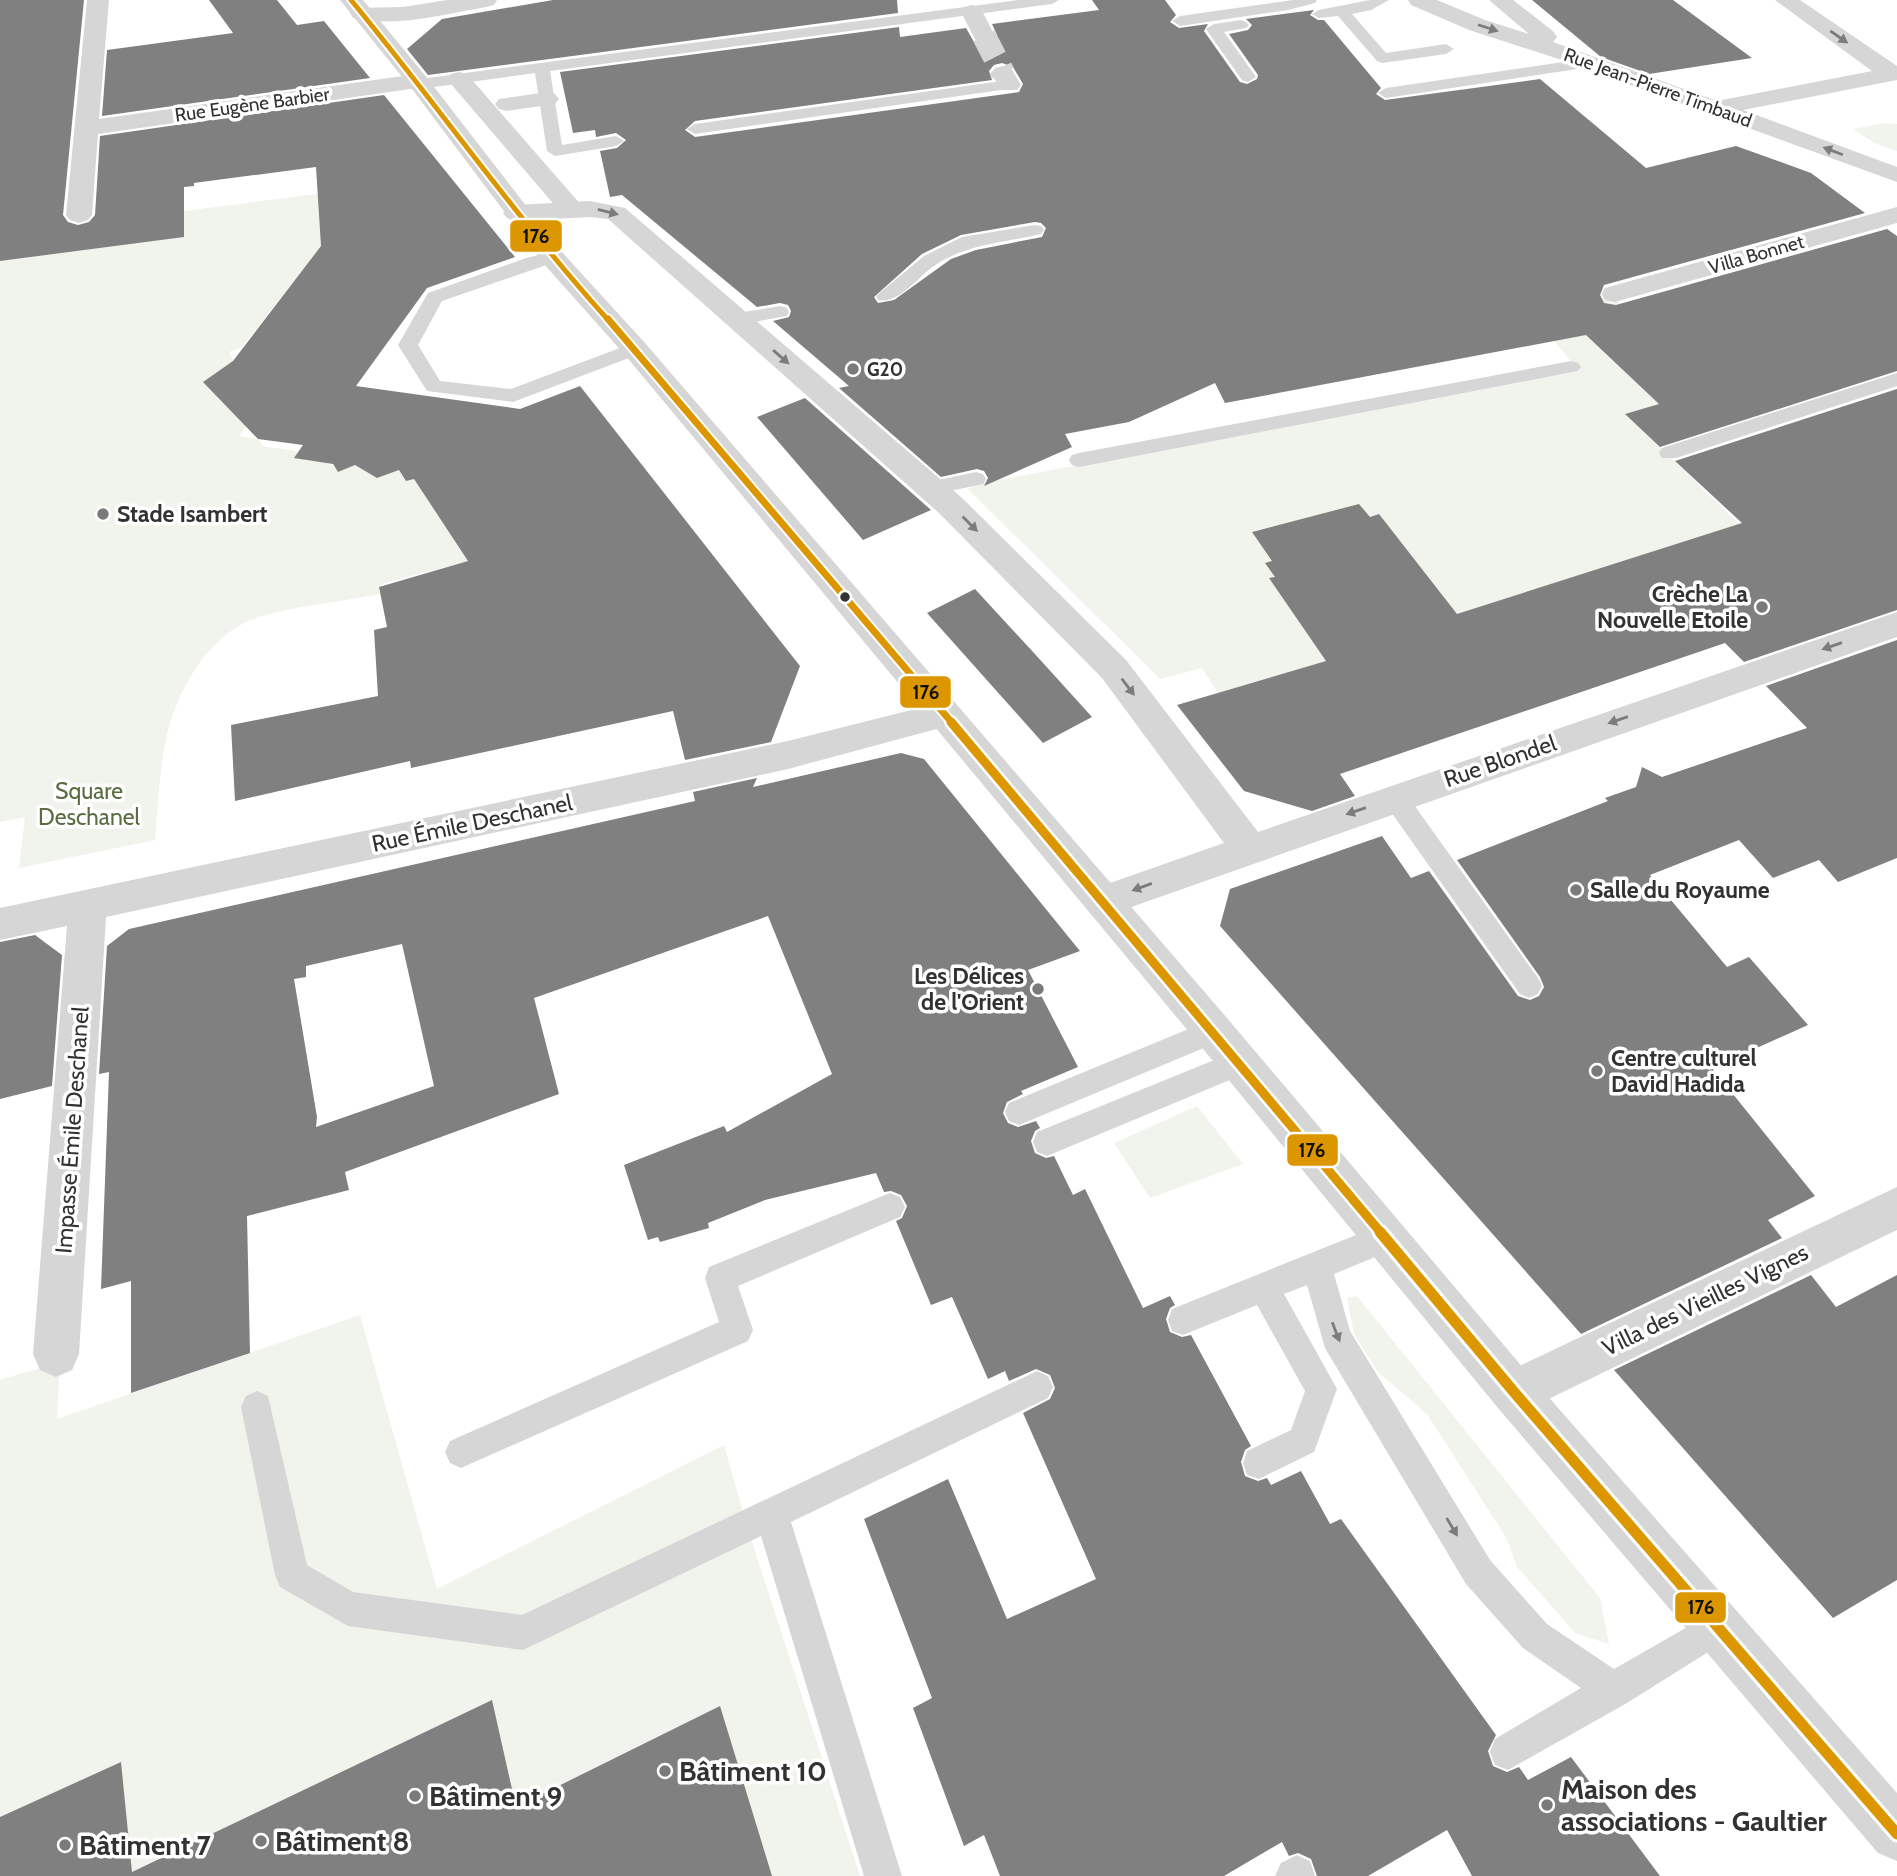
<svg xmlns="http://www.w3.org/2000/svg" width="1897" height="1876" viewBox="0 0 1897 1876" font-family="Cabin,sans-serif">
  <rect width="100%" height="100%" fill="#fff"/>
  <g fill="#f1f4ed">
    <polygon points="1885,123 1897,124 1897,151 1874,143 1853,129"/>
    <path d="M347 190 374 208 314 255 242 347 229 352 233 360 225 371 261 406 239 436 258 439 263 446C285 450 324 452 338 472L355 465 377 478 399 470 406 481 414 479 443 523 458 518 479 558 385 583 379 587 380 594C341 602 298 605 259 617 209 632 177 690 166 739 159 771 158 807 155 840L19 868 25 817 0 822V261L183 237 184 211Z"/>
    <polygon points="1602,286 1628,312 1590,339 1627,373 1776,329 1810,358 1626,414 1739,524 1410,630 1422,569 1379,515 1370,517 1359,505 1253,531 1272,561 1275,577 1270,579 1326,661 1218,693 1202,668 1160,679 968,489 978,484 1579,371 1554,341"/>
    <polygon points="1197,1106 1243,1164 1150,1198 1114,1143"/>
    <polygon points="1357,1296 1600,1598 1609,1644 1575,1633 1517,1567 1507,1539 1427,1414 1378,1372 1354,1334 1347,1298"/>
    <polygon points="360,1315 437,1589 724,1445 747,1526 860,1876 0,1876 0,1380 60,1362 57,1419"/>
  </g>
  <g fill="#808080" fill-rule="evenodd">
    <polygon points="0,0 84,0 63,215 68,222 78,225 89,222 95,215 100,136 384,95 515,257 427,288 356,386 520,409 580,386 800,666 771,742 685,760 673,711 411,768 410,761 235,801 231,725 378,696 374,630 387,627 379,587 468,561 414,479 406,481 399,470 377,478 355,465 338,472 333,464 294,458 303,445 258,439 203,382 233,361 321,246 316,167 194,183 194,186 184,187 184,237 0,261"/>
    <polygon points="209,0 277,0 297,25 324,21 370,78 102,116 107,50 233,33"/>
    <polygon points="553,0 897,0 898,13 428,75 407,49 442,19"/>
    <path d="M1092 0H1165L1176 15 1170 22 1179 28 1208 24 1204 31 1240 82 1247 84 1257 79 1258 75 1229 34 1248 30 1252 25 1246 19 1314 10 1310 15 1318 20H1324L1381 88 1376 94 1385 100 1540 79 1646 168 1736 146 1811 173 1865 213 1604 285 1600 295 1604 303 1616 305 1887 229 1897 236V371L1660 447 1625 414 1659 404 1586 335 1225 403 1215 383 1129 422 1065 434 1072 447 984 486 988 478 984 471 977 469 941 477 839 388 849 386 773 321 789 317 791 311 788 305 780 303 757 307 622 195 610 197 600 151 617 148 626 140 616 133 596 137 595 130 573 133 560 72 899 27 900 37 966 28 974 42 992 44 997 35 992 24 1099 10ZM1002 63 1013 67 1023 84 1019 92 695 137 685 130 695 121 992 80 989 71 994 65ZM1035 222 1041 223 1046 228 1042 237 976 250 951 259 894 300 878 303 874 297 922 254 961 235Z"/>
    <polygon points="1532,0 1673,0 1752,58 1649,74 1601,57"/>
    <polygon points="1897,389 1897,610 1744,662 1725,643 1340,774 1355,796 1312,811 1244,791 1177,705 1326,661 1269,578 1275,577 1265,563 1272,561 1252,532 1359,504 1370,517 1379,514 1457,614 1742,523 1675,461"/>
    <polygon points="805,398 931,510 863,540 757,417"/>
    <polygon points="975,589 1034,653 1092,717 1043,743 927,613"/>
    <polygon points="1897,640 1897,858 1838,882 1819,860 1773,878 1739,840 1650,875 1727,967 1749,957 1808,1025 1712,1068 1815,1196 1768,1220 1782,1238 1581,1334 1220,926 1230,889 1382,836 1411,878 1429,871 1518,996 1530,1000 1539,996 1544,987 1540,977 1457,860 1608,801 1605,798 1636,787 1642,767 1662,777 1807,728 1766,686"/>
    <path d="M901 753 924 759 1080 951 1028 970 1078 1067 1021 1091 1023 1094 1007 1102 1003 1113 1008 1123 1018 1127 1036 1121 1040 1128 1035 1131 1031 1141 1035 1153 1046 1158 1054 1156 1073 1195 1085 1189 1143 1308 1170 1296 1175 1305 1170 1308 1166 1319 1170 1332 1182 1337 1191 1335 1251 1446 1245 1450 1241 1462 1245 1476 1258 1481 1267 1478 1271 1485 1301 1471 1330 1524 1341 1519 1496 1735 1488 1751 1493 1766 1507 1772 1519 1767 1528 1780 1571 1757 1660 1876H1472L1447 1830 1368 1876H1317L1311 1859 1298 1853 1289 1856 1282 1842 1224 1876H1000L984 1835 964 1846 913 1708 932 1698 864 1519 948 1479 1007 1619 1096 1579 1023 1413 1050 1399 1055 1388 1050 1375 1036 1369 1009 1381 1005 1371 988 1379 952 1297 931 1305 896 1221 902 1218 907 1206 901 1195 891 1191 884 1192 876 1173 765 1200 708 1223 709 1228 660 1242 658 1237 648 1240 624 1165 724 1126 727 1132 832 1074 768 916 534 998 559 1094 345 1172 349 1190 247 1216 250 1353 131 1393V1281L101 1289 109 1072 99 1074 107 946 129 929 695 801 693 792 757 778 753 787ZM402 944 434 1086 316 1127 317 1117 294 979 306 977V966Z"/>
    <polygon points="35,935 62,955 52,1086 0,1099 0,942"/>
    <polygon points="1811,1275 1836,1307 1897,1275 1897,1580 1833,1618 1614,1370"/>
    <polygon points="492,1700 516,1807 720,1706 772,1876 0,1876 0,1817 121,1762 132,1872"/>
  </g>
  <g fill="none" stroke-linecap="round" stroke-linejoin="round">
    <polyline stroke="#d6d6d6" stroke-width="24" stroke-dasharray="24 12" stroke-linecap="butt" points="984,36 1003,73"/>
    <g fill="#d6d6d6" fill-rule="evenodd">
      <polygon points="1018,0 1059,0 1052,4 550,71 562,145 616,136 624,141 616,146 555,156 547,151 535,73 420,89 412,84 420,79"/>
      <polygon points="1293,0 1317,0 1315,3 1288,10 1180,26 1172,21 1180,16"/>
      <polygon points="1370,0 1389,0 1371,10 1352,14 1386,53 1446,44 1454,49 1446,54 1382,63 1377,61 1338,16 1319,18 1312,14 1319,10"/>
      <polygon points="1241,20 1246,22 1249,25 1246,28 1224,32 1256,77 1248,82 1242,80 1206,29 1214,24"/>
      <polygon points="1591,58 1597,60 1599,63 1597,66 1386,98 1378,93 1386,88"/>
      <polygon points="1009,80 1017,85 1015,88 695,134 687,129 695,124"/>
      <path d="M1035 225 1041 226 1044 230 1041 234C1005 243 970 243 937 264 920 274 899 305 878 300L876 296 924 256 962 237Z"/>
      <polygon points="552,252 558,253 561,257 558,261 442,301 418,345 440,381 511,389 628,345 642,345 645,349 642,353 513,402 427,391 398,345 428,293 526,258"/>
      <polygon points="780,306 787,308 789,312 787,316 738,325 729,319 738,313"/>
      <polygon points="1571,361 1578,363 1581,367 1578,371 1079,467 1072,465 1069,460 1072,455 1079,453"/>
      <polygon points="1897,373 1897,386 1676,458 1662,458 1659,453 1662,448"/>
      <polygon points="976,472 983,474 986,479 983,484 931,495 924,493 921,488 924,483"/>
      <polygon points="1395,788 1404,791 1538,978 1542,986 1538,994 1529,998 1520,994 1386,805 1383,798 1386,791"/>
      <polygon points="1213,1019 1223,1022 1227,1031 1223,1040 1019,1125 1009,1121 1005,1112 1009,1103"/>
      <polygon points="1239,1050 1249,1054 1253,1063 1249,1072 1047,1156 1037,1152 1033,1142 1037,1132"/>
      <polygon points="890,1193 900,1197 905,1207 900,1217 738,1286 753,1330 748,1341 461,1468 450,1463 445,1452 450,1441 719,1322 705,1278 709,1267"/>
      <polygon points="1386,1223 1397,1228 1401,1238 1397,1248 1334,1274 1350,1331 1490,1560 1547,1624 1614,1669 1717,1610 1729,1615 1734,1627 1729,1639 1627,1703 1508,1770 1495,1765 1490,1752 1495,1739 1581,1688 1523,1648 1466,1584 1325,1348 1307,1285 1284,1294 1337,1389 1314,1452 1259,1479 1247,1475 1243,1463 1247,1451 1291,1430 1305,1391 1257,1305 1183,1335 1172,1331 1168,1320 1172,1309"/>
      <polygon points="1037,1371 1048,1376 1053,1387 1048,1398 791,1522 902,1876 864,1876 761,1536 523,1650 348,1626 280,1587 275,1575 241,1407 246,1396 257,1391 268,1396 307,1565 353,1592 522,1615"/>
      <polygon points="1297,1855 1310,1861 1315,1876 1275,1876 1281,1863"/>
    </g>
    <g fill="#d6d6d6" fill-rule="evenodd">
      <polygon points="972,5 980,7 995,36 992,41 976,41 961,12 964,7"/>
      <polygon points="1003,66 1011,68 1021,85 1017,90 1001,90 991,73 995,68"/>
      <polygon points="459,72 467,74 581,205 585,210 581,215 572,218 563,215 451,84 447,79 451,74"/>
      <polygon points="547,92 555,94 559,99 555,104 507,111 499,109 495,104 499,99"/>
      <polygon points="1897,1187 1897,1230 1530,1408 1514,1415 1498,1408 1491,1392 1498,1376"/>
    </g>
    <g fill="#d6d6d6" fill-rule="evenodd">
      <polygon points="87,0 109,0 99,119 417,74 425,76 429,81 425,86 417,88 98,134 92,215 88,220 79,223 70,220 66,215"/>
      <path d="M447 0H497L494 5 486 7C444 14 396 28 353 18L350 13 353 8 403 7Z"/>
      <polygon points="1408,0 1437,0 1485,20 1529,34 1489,0 1513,0 1554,32 1557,37 1553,42 1717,101 1872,71 1775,0 1800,0 1897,66 1897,80 1743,110 1897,167 1897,182 1562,60 1469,30 1411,5"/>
      <polygon points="590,201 625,208 961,497 1126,660 1258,832 1897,612 1897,637 1103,917 1090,912 1084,901 1090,890 1224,843 1102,678 939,513 608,219 590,217 516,221 507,218 503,213 507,208 516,205"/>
      <polygon points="1897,207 1897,223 1615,302 1605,300 1602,294 1605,288"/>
      <polygon points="943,702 955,706 960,715 955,724 788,769 106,917 79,1354 72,1370 56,1377 40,1370 33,1354 67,926 0,940 0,908 788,741"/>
    </g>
    <polygon fill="#d6d6d6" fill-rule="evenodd" points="340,0 363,0 428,79 561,251 645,343 1227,1018 1530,1376 1897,1793 1897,1861 1878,1853 1498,1408 1199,1044 625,355 543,263 412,89"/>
    <defs>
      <path id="bus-1-far3" d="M351 0C438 106 517 219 609 321"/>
      <polyline id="bus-1-far2" points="608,319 953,724"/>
      <polyline id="bus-1-far1" points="951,722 1382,1234"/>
      <polyline id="bus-1" points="1380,1232 1514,1392 1897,1834"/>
    </defs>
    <use href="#bus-1-far3" stroke="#fff" stroke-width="9"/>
    <use href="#bus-1-far2" stroke="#fff" stroke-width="11"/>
    <use href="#bus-1-far1" stroke="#fff" stroke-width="14"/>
    <use href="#bus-1" stroke="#fff" stroke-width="17"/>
    <use href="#bus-1-far3" stroke="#dc9600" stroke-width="5"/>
    <use href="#bus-1-far2" stroke="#dc9600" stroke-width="7"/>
    <use href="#bus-1-far1" stroke="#dc9600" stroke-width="9"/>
    <use href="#bus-1" stroke="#dc9600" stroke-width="11"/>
  </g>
  <defs><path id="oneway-solid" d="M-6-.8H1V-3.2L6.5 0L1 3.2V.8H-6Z" transform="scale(1.75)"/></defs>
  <g fill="#7c7c7c">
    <use href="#oneway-solid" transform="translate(1488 28) rotate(18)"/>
    <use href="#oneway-solid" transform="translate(1839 37) rotate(35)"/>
    <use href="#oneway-solid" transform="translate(1833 151) rotate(-159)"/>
    <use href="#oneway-solid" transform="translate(608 212) rotate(14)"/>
    <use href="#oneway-solid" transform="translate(781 357) rotate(41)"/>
    <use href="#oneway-solid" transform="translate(970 524) rotate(45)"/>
    <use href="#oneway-solid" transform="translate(1832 646) rotate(161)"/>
    <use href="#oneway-solid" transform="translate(1128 687) rotate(53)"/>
    <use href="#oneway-solid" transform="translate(1618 720) rotate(161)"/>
    <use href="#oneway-solid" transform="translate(1356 811) rotate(161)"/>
    <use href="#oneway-solid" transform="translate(1142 887) rotate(160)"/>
    <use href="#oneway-solid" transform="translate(1336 1332) rotate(69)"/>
    <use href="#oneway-solid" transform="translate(1452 1527) rotate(59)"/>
  </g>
  <g fill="#7a7a7a" stroke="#fff" stroke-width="2.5">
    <circle cx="853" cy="369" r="7"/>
    <circle cx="103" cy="514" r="7"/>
    <circle cx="1762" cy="607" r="7"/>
    <circle cx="1576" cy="890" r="7"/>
    <circle cx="1038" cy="989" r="7"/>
    <circle cx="1597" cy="1071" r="7"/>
    <circle cx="665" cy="1771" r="7"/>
    <circle cx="415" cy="1796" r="7"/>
    <circle cx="1547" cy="1805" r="7"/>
    <circle cx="261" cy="1841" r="7"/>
    <circle cx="65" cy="1845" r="7"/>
  </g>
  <circle fill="#323232" stroke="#fff" stroke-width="2.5" cx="845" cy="597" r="6"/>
  <g text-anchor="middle" stroke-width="7" stroke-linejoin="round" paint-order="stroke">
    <g font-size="19" fill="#323232" stroke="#fff">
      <text transform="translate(1658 87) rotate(20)" y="7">Rue Jean-Pierre Timbaud</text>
      <text transform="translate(252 104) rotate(-8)" y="7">Rue Eugène Barbier</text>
      <text transform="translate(1756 254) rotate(-16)" y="7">Villa Bonnet</text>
    </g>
    <g font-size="19" font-weight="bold" fill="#323232" stroke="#fff" text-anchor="start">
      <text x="867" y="376">G20</text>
    </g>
    <g font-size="23" font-weight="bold" fill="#323232" stroke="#fff" text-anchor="start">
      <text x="117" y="522">Stade Isambert</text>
      <text x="1748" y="602" text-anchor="end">Crèche La<tspan x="1748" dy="26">Nouvelle Etoile</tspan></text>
      <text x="1590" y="898">Salle du Royaume</text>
      <text x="1024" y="984" text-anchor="end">Les Délices<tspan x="1024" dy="26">de l'Orient</tspan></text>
      <text x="1611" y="1066">Centre culturel<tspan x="1611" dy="26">David Hadida</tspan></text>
    </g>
    <g font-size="23" fill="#323232" stroke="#fff">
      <text transform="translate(1500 761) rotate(-19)" y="8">Rue Blondel</text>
      <text transform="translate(472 823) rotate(-12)" y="8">Rue Émile Deschanel</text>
      <text transform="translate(72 1130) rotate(-86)" y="8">Impasse Émile Deschanel</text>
      <text transform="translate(1705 1300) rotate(-26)" y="8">Villa des Vieilles Vignes</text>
    </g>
    <g font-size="23" fill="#596d41" stroke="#fff">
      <text x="89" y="799">Square<tspan x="89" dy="26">Deschanel</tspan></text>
    </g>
    <g font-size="28" font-weight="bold" fill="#323232" stroke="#fff" text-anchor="start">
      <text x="679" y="1781">Bâtiment 10</text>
      <text x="1561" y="1799">Maison des<tspan x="1561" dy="32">associations - Gaultier</tspan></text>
      <text x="429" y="1806">Bâtiment 9</text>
      <text x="275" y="1851">Bâtiment 8</text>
      <text x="79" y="1855">Bâtiment 7</text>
    </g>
  </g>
  <g stroke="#fff" stroke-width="2.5">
    <rect x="509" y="219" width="54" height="34" rx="7" fill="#dc9600"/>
    <rect x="899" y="675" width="53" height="34" rx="7" fill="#dc9600"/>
    <rect x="1286" y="1133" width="53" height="34" rx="7" fill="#dc9600"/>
    <rect x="1674" y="1591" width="53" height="33" rx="7" fill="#dc9600"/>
  </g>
  <g font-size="19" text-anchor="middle" font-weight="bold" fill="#111">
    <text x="536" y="243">176</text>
    <text x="926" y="699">176</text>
    <text x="1312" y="1157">176</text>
    <text x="1701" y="1614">176</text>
  </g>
</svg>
